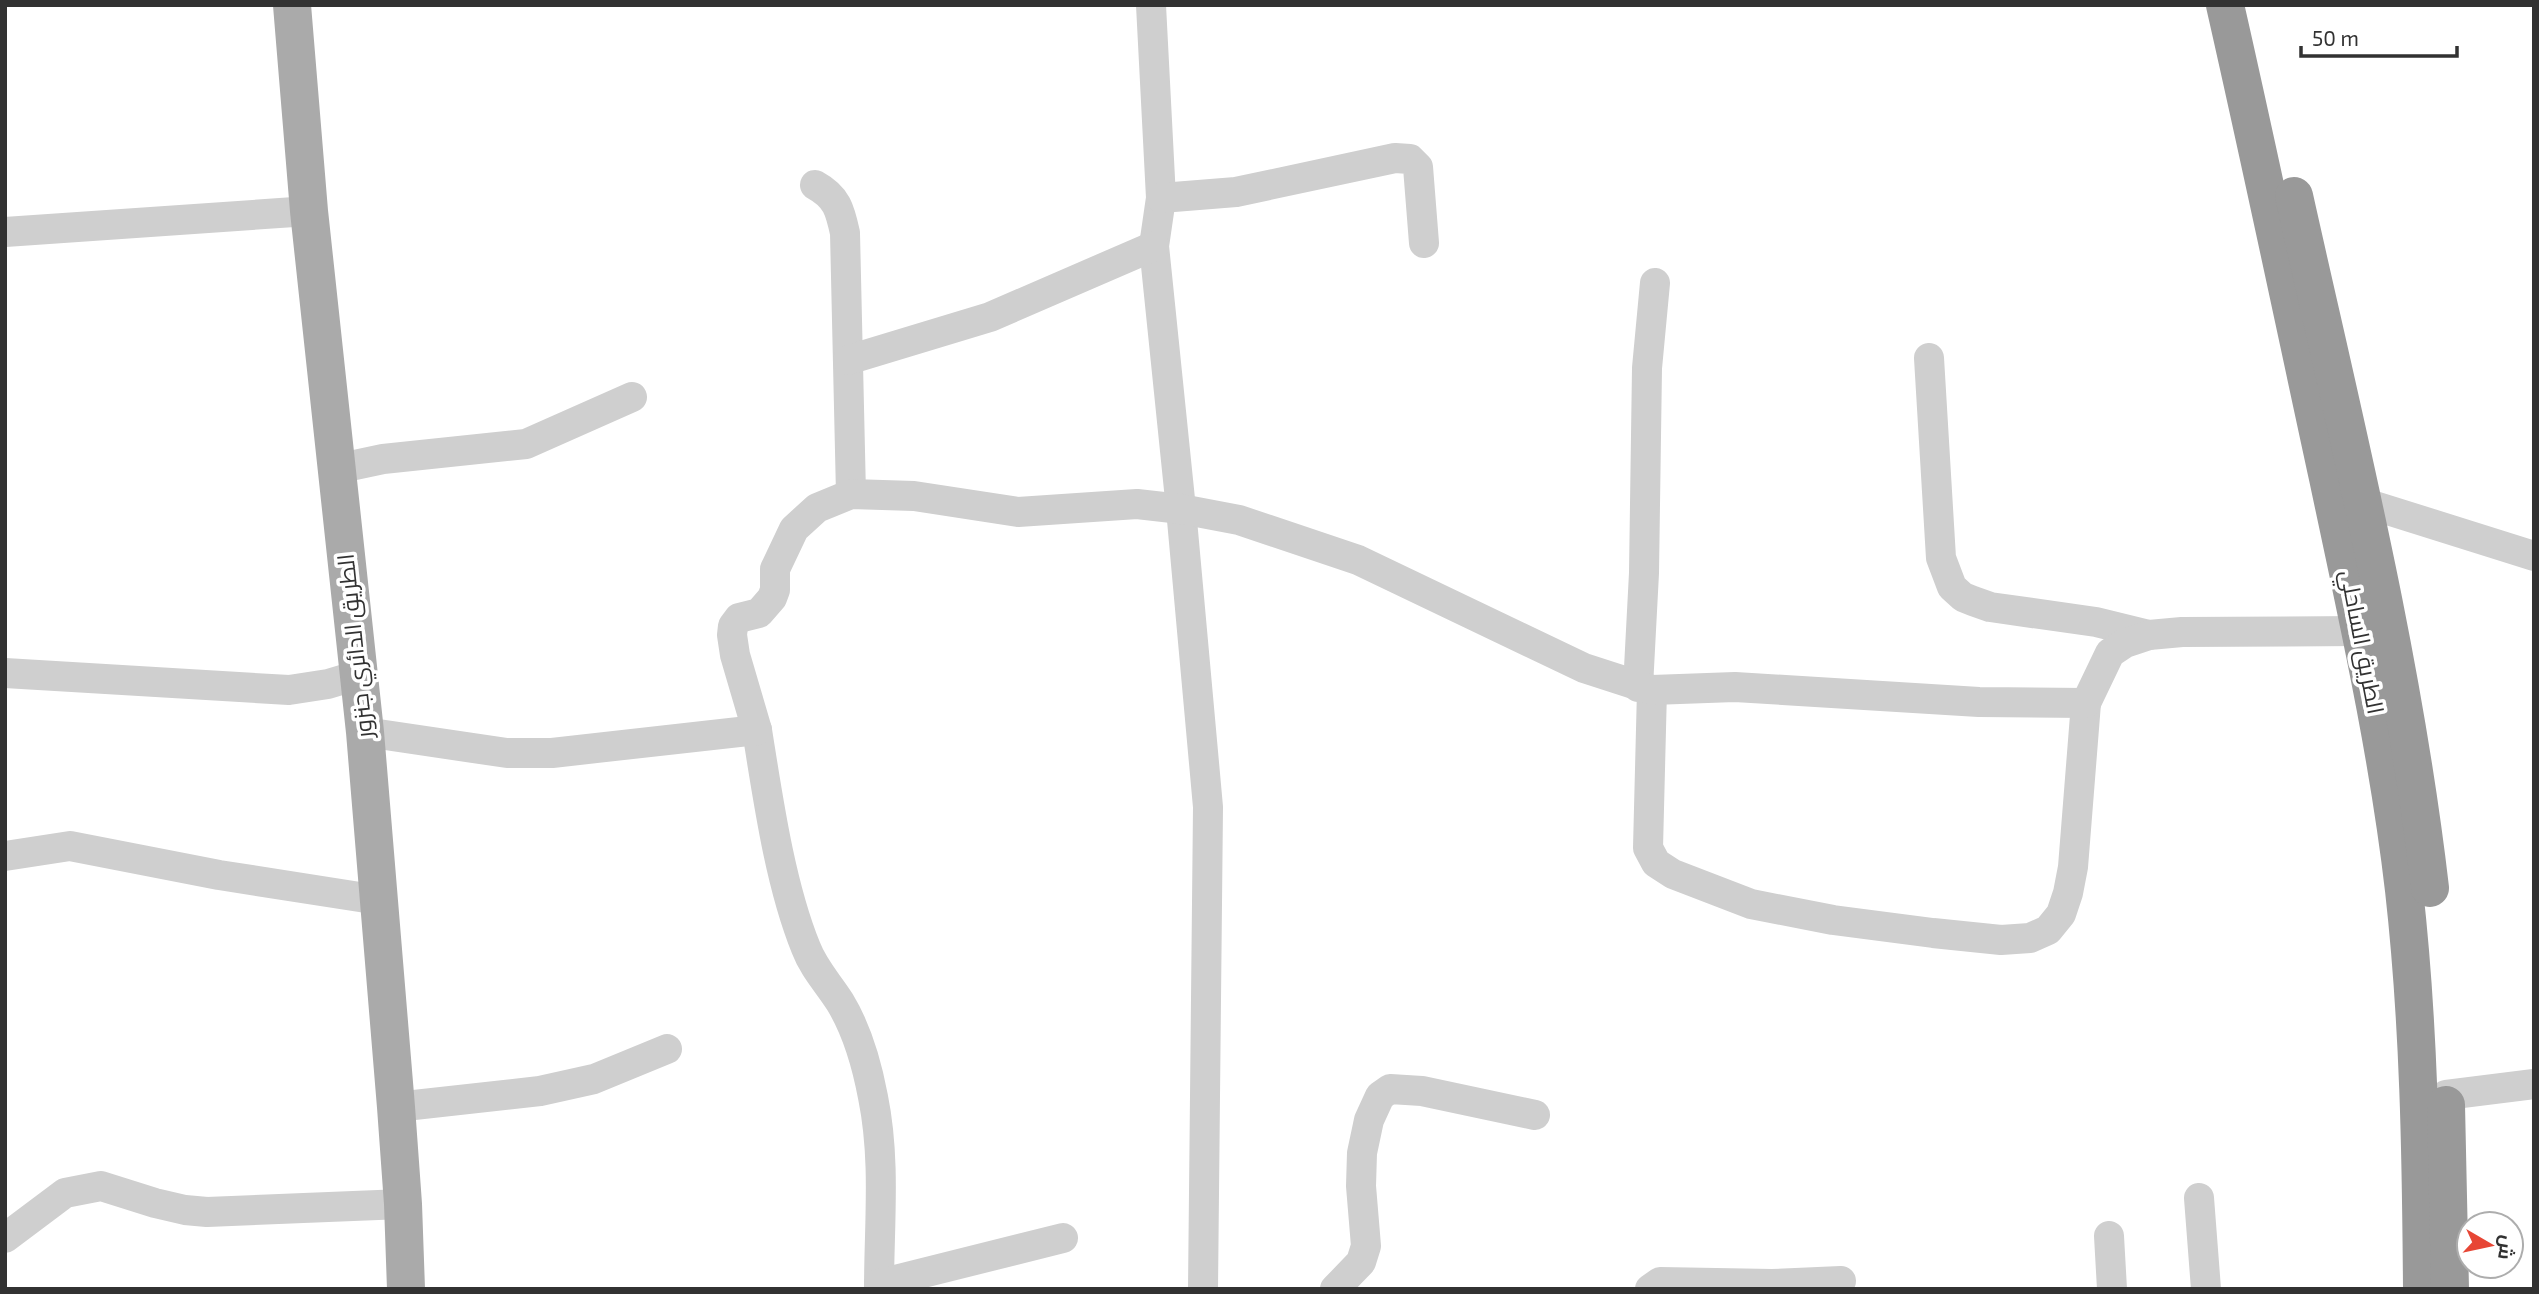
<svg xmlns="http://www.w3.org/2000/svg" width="2539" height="1294" viewBox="0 0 2539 1294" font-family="'Exo 2',Cairo,sans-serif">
  <rect width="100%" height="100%" fill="#fff"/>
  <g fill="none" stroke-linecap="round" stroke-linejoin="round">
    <g stroke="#cfcfcf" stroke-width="30">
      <polyline points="1151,5 1161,198 1154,246 1181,509 1208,807 1203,1289"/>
      <path d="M815 185C837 197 840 210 845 233L851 494"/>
      <polyline points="1161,198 1236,192 1395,158 1410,159 1418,167 1424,243"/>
      <polyline points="5,232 309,211"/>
      <polyline points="1929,358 1941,558 1952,587 1963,597 1973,601 1990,607 2096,622 2149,635"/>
      <polyline points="848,360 990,317 1154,246"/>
      <polyline points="336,469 383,459 526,444 632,397"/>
      <polyline points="2362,502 2534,556"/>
      <polyline points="5,673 289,690 328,684 358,675"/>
      <polyline points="1638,687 1644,573 1647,368 1655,283"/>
      <polyline points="1652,690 1648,848 1656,863 1673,874 1751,904 1833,920 1933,933 2001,940 2030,938 2048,930 2061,914 2068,893 2073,867 2086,703"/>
      <path d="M757 730C768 799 780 884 806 948 814 969 828 983 840 1002 857 1030 867 1065 873 1097 886 1161 879 1225 879 1289"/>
      <polyline points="365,732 507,753 552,753 757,730 735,655 732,635 733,626 739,618 759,613 772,598 775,590 775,569 794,529 817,508 851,494 914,496 1018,512 1137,504 1181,509 1239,520 1358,560 1584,668 1652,690 1735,687 1979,702 2086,703 2110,653 2125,643 2149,635 2182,632 2361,631"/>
      <polyline points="5,856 70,846 219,875 379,900"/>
      <polyline points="2446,1095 2534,1084"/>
      <polyline points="396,1107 540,1091 594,1079 667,1049"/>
      <polyline points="2199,1198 2206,1289"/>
      <polyline points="2109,1236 2112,1289"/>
      <polyline points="5,1238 65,1193 101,1186 155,1203 185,1210 207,1212 403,1204"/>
      <polyline points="879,1284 1063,1238"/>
      <polyline points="1335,1289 1361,1262 1366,1246 1361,1186 1362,1153 1369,1120 1380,1096 1390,1089 1422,1091 1535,1115"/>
      <polyline points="1650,1289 1660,1282 1772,1284 1841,1281"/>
    </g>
    <polyline stroke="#aaa" stroke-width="38" points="292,5 309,211 365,732 396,1107 403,1204 406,1289"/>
    <g stroke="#999" stroke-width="38">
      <path d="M2225 5C2261 163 2294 321 2328 478 2357 615 2388 752 2404 890 2419 1023 2421 1155 2422 1289"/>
      <path d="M2294 196C2345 425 2403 655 2430 888"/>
      <polyline points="2446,1105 2450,1289"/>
    </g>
  </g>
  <g text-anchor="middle" stroke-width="7" stroke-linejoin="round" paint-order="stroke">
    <g font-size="23" fill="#323232" stroke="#fff">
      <text transform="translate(2362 642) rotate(79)" y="8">الطريق الساحلي</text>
      <text transform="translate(355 646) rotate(-96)" y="8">الطريق الدائري جنزور</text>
    </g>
  </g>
  <rect width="2539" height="1294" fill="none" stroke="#323232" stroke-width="14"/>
  <g transform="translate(2490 1245) rotate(99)"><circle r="33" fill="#ffffff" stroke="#adadad" stroke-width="2"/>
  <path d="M0-5L12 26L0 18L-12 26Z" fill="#e74635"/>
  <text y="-10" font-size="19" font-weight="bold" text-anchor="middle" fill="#323232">ش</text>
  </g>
  <path d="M2301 46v10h156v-10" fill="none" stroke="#323232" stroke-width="3.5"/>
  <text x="2312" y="46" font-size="21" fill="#323232" stroke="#ffffff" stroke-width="5" paint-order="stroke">50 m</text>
</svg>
